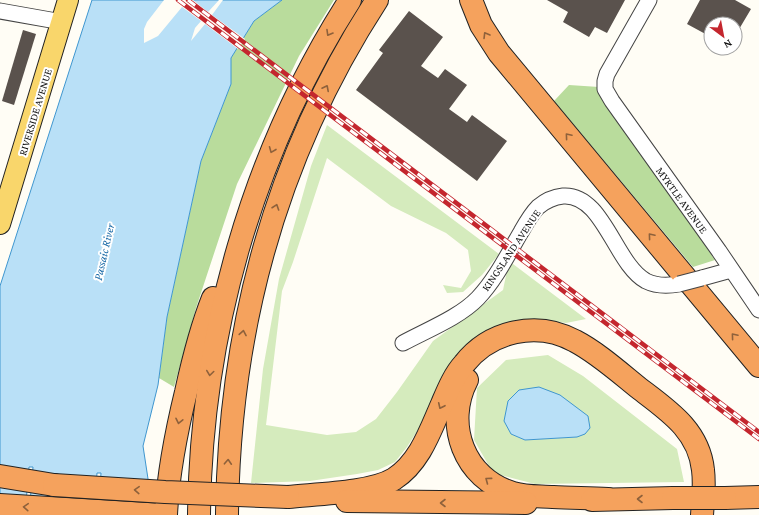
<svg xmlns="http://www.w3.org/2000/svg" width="759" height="515" viewBox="0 0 759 515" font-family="'Crimson Pro',serif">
  <rect width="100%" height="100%" fill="#fffdf5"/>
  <g fill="#d5ebbd" fill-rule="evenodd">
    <polygon points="327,125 499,254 482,275 463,292 447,293 443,285 461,288 471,271 468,250 446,233 391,206 327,158 293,262 282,291 266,425 327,435 356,432 376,419 397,392 433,341 503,290 509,261 586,319 566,323 545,320 517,321 499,326 477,337 460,353 426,417 407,447 395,462 378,470 357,474 310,481 251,483 263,369 279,279 311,166"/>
    <path d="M548 355 583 376 677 449 684 482 535 484 493 473 474 440 477 388 506 360ZM511 434 577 437 525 440Z"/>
  </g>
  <g fill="#b9dc9c">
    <polygon points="282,0 334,0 299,56 237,184 196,308 174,387 159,378 167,317 201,161 231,84 231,58 254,21"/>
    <polygon points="569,85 599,87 715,260 693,267 554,101"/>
  </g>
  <g fill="#b9e0f7" stroke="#3f96cf">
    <polygon points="92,0 282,0 254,21 231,58 231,84 201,161 167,317 158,385 143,446 152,505 98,515 101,473 97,473 94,515 29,515 33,467 29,467 25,515 0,515 0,286"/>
    <polygon points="539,387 560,395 588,416 590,428 585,434 577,437 525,440 511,434 504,421 508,401 519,390"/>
  </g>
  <polygon fill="#fffdf5" points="164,0 193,0 208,12 219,0 223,0 212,15 245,39 238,49 205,24 191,41 195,28 201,21 182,7 158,36 144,43 144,29 147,22"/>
  <g fill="#5a524d">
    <polygon points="547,0 625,0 607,33 595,27 589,37 563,22 568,12"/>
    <polygon points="700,0 735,0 751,9 735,36 735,24 711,24 711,37 687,24"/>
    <polygon points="409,11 443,37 421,66 438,78 445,69 467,85 449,109 467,122 472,115 507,141 477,181 356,90 383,53 379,50"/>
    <polygon points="23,30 36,34 14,105 2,101"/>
  </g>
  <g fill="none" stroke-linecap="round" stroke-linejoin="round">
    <defs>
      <g id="minor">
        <polyline points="649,0 607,74 605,81 605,89 612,101 719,251 759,310"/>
        <polyline points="0,11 62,22"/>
        <polyline points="702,278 731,270"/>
        <path d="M403 343C427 330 460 317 478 298 496 279 508 254 521 232 526 223 531 214 538 207 545 201 554 197 563 196 603 193 615 264 646 281 656 286 668 286 679 284"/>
      </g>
      <polyline id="major" points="0,224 68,0"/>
      <g id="highway">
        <polyline points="471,0 481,25 499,53 759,366"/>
        <path d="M467 380C444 424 464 479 513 493 526 497 540 496 553 497 571 498 589 498 608 499"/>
        <polyline points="0,476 54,485"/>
        <path d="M288 497C316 494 371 493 394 479 420 462 430 431 442 404 448 390 454 375 464 364 490 331 537 320 575 341 598 353 620 373 640 389 669 411 699 431 703 470 705 485 703 500 702 515"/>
        <polyline points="725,498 759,497"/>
        <polyline points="592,500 673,498"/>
        <polyline points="347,501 526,503"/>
        <polyline points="0,505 163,515"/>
        <path d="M166 515C168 473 176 433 186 392 193 360 201 328 213 298"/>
        <path d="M199 515C201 334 252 153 350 0"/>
        <path d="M227 515C229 329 275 157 377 0"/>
      </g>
    </defs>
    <use href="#minor" stroke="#444" stroke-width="17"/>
    <use href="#major" stroke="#222" stroke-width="22"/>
    <use href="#highway" stroke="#222" stroke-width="24"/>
    <use href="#minor" stroke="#fff" stroke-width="15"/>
    <use href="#major" stroke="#f9d66b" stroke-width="20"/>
    <use href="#highway" stroke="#f5a25d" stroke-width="22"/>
    <defs>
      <g id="rail">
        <polyline points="178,0 759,439"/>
        <polyline points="188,0 759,432"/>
      </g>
    </defs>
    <use href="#rail" stroke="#c4262e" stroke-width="4.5"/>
    <use href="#rail" stroke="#fff" stroke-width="3" stroke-dasharray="9" stroke-linecap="butt"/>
    <defs>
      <polyline id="minor-bridge" points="679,284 702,278"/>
      <g id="highway-bridge">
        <polyline points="54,485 165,492 288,497"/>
        <polyline points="673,498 725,498"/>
      </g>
    </defs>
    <use href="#minor-bridge" stroke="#444" stroke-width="17" stroke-linecap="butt"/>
    <use href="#highway-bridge" stroke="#222" stroke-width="24" stroke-linecap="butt"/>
    <use href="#minor-bridge" stroke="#fff" stroke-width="15"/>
    <use href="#highway-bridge" stroke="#f5a25d" stroke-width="22"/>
  </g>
  <defs><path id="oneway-chevron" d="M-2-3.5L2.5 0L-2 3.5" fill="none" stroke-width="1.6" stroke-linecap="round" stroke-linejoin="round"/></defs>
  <g stroke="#8e613b">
    <use href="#oneway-chevron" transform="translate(329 33) rotate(120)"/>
    <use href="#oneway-chevron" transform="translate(486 35) rotate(-121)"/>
    <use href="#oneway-chevron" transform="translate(326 88) rotate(-63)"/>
    <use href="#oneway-chevron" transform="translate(568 136) rotate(-130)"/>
    <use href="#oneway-chevron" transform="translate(272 150) rotate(112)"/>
    <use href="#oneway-chevron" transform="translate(276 207) rotate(-71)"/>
    <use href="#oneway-chevron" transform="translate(651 236) rotate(-130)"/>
    <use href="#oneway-chevron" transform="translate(243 333) rotate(-80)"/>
    <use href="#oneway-chevron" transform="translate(734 336) rotate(-130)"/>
    <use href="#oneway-chevron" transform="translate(210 373) rotate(98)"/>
    <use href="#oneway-chevron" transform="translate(441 406) rotate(115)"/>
    <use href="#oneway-chevron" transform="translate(179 421) rotate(102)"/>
    <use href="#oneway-chevron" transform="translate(228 462) rotate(-87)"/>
    <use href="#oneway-chevron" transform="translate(488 480) rotate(-143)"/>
    <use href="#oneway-chevron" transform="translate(137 490) rotate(-177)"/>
    <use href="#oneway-chevron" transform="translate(640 499) rotate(180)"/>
    <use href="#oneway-chevron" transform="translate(443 503) rotate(-180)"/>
    <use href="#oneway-chevron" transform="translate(26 507) rotate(-176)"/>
  </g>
  <g text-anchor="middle" stroke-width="4" stroke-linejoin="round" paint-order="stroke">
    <g font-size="11" fill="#111" stroke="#fff">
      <text transform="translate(35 112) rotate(-73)" y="4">RIVERSIDE AVENUE</text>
      <text transform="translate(682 200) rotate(54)" y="4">MYRTLE AVENUE</text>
      <text transform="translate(511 250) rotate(-56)" y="4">KINGSLAND AVENUE</text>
    </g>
    <g font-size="12" font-style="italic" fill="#1768a6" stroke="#fff">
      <text transform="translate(104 252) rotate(-77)" y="4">Passaic River</text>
    </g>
  </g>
  <g transform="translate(723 36) rotate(148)"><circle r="19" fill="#ffffff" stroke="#a0a0a0"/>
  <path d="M0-3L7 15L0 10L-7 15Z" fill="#c4262e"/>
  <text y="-6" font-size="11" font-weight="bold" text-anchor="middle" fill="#111111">N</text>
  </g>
</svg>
